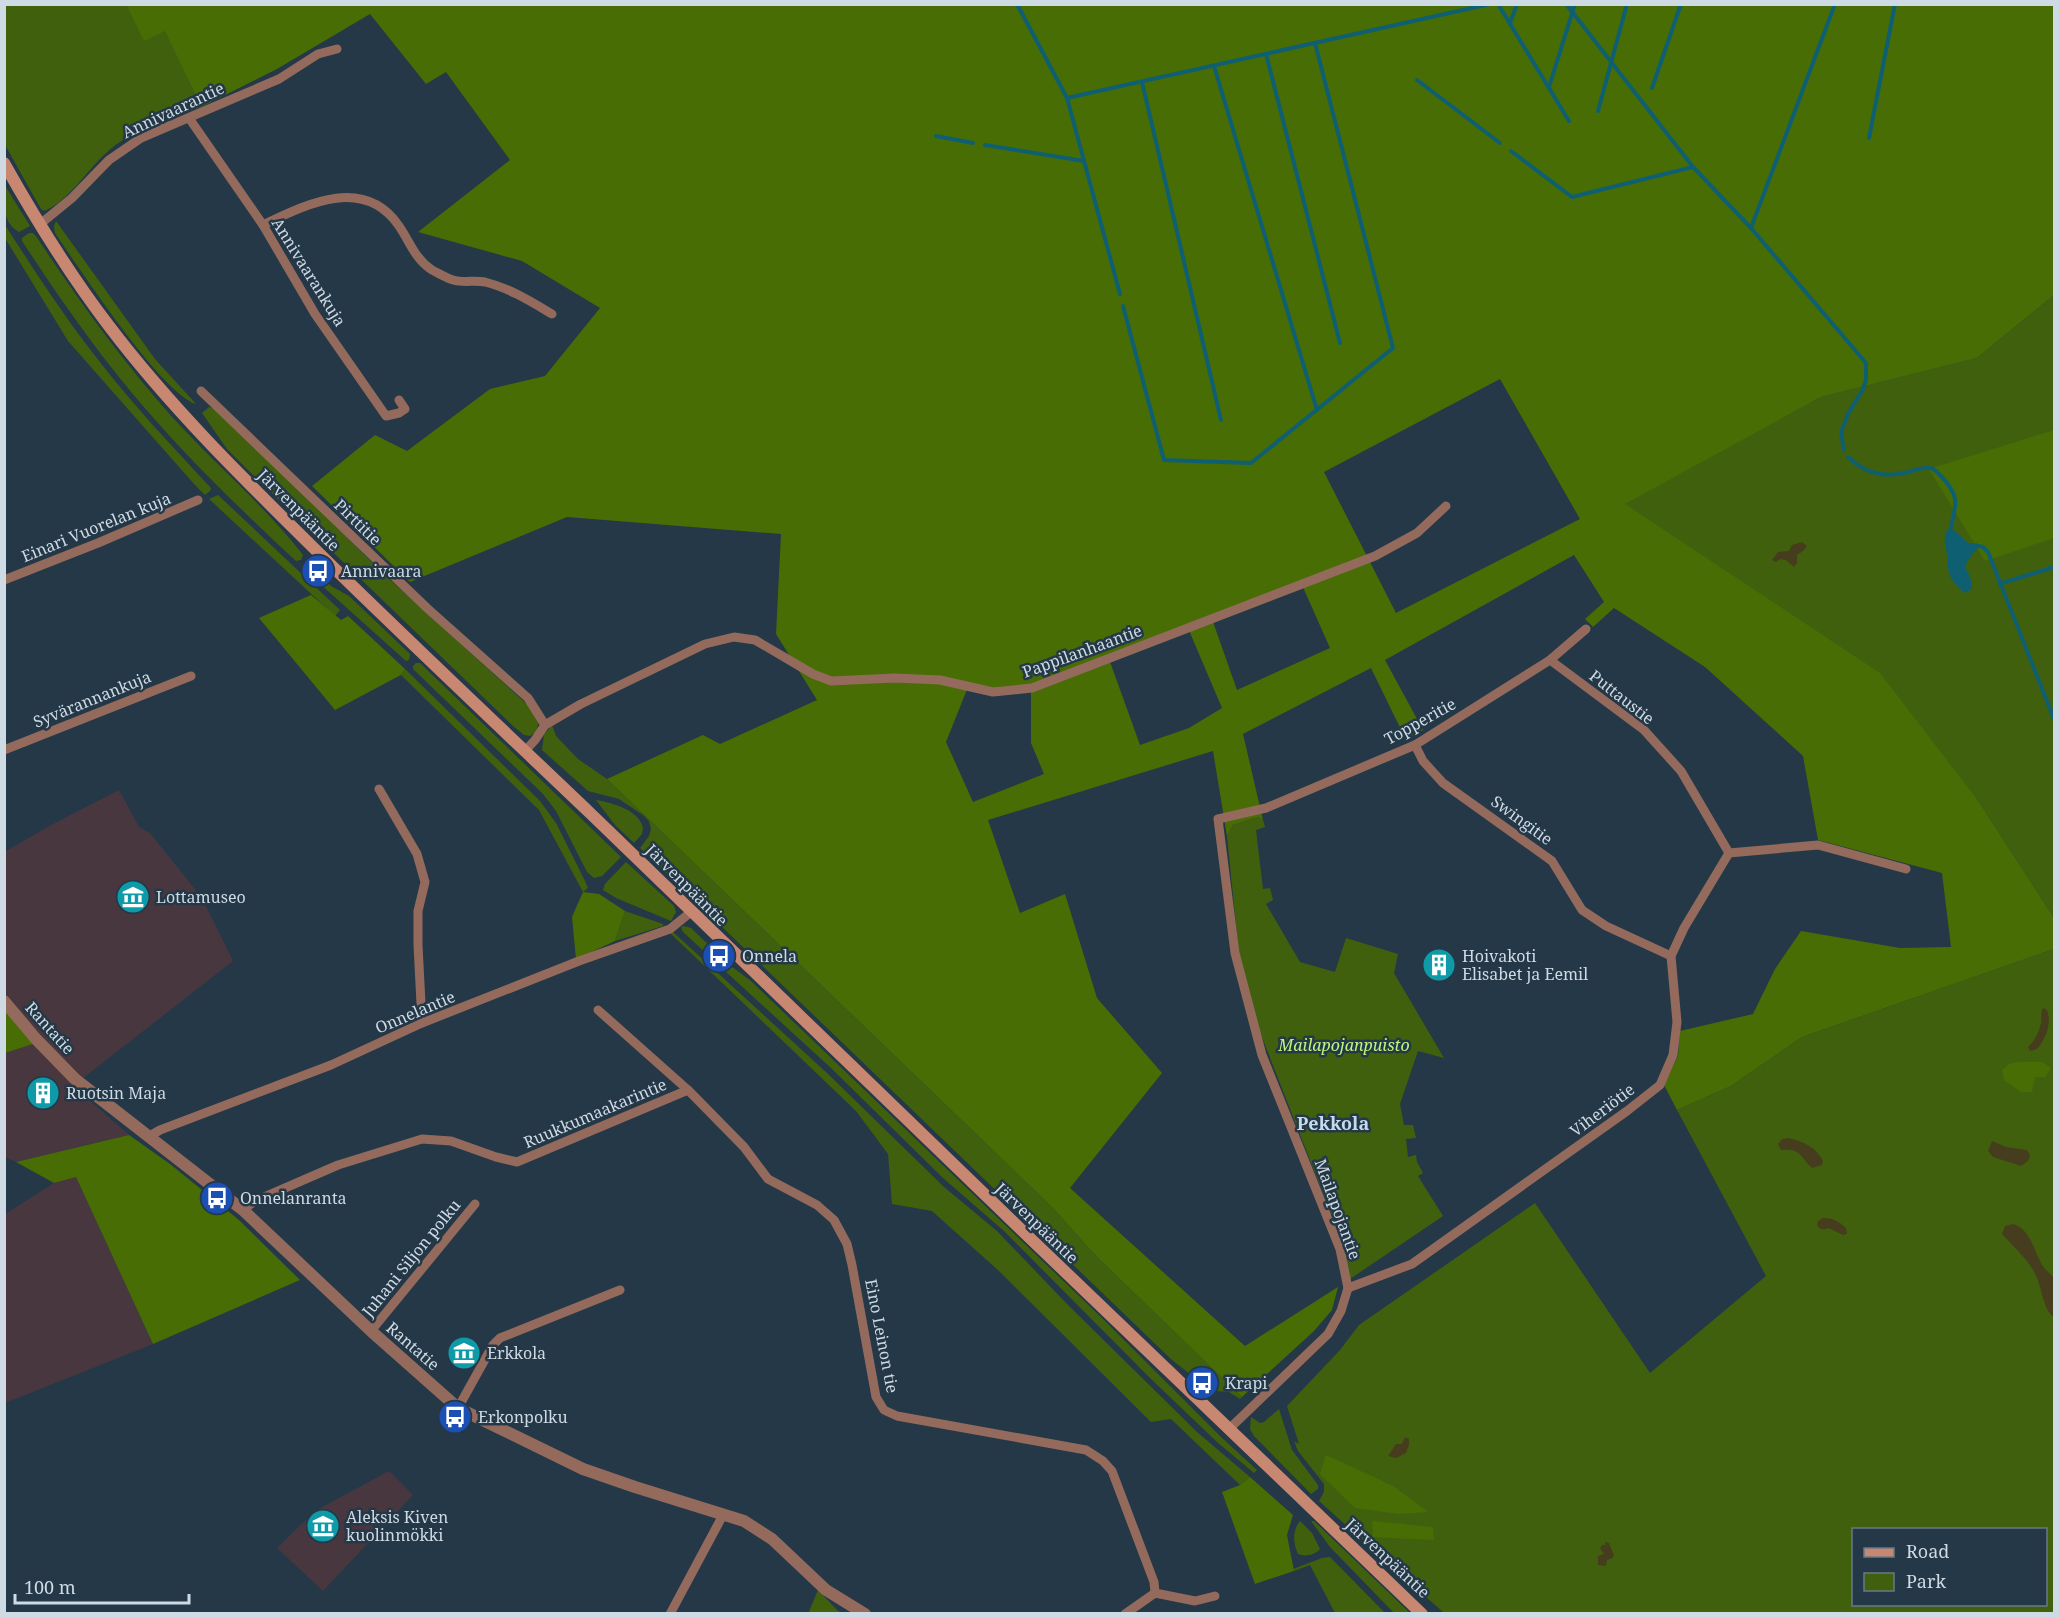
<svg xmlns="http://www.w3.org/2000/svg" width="2059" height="1618" viewBox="0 0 2059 1618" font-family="'Noto Serif',serif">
  <rect width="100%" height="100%" fill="#243847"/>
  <g fill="#493740">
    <polygon points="119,790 139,827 150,833 202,898 233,961 73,1086 129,1135 16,1162 5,1157 5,1053 36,1043 5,1003 4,852 53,824"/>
    <polygon points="76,1177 153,1344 5,1403 5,1214 54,1183"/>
    <polygon points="389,1471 413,1495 323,1591 277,1548 315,1511"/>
  </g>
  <g fill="#41600d" fill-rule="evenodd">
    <path d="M5 5H126L144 40 165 30 201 107C169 119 131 129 105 154 87 170 68 202 44 211L41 209 5 145Z"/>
    <path d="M4 184 30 226 19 232C1 222 4 201 4 184Z"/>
    <path d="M56 221 155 359 196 404C161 393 79 268 55 233L54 226Z"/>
    <path d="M5 225C34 270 63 315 96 357 131 403 171 445 211 488L210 491 205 495 194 484 68 341 5 238Z"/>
    <path d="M29 233H33L36 236C78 300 123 362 174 419 216 465 265 506 303 555L301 560 296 561C239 508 182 453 132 393 92 345 56 293 22 241V238Z"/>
    <polygon points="2054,295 2054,918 1979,802 1624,504 1821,397 1977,358"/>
    <polygon points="209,407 215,409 240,431 385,575 531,708 539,722 536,732 530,736 524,735 513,726 257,479 227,449 202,413"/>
    <polygon points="218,495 340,610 335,616 209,499"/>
    <polygon points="321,575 331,586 349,596 410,654 409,660 406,661 319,583 315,578"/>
    <polygon points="416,663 420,663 621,857 602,876 594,878 587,872 556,811 543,794 413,669 413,666"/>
    <polygon points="405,669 540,801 556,823 584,879 588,888 583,892 539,810 401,675"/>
    <polygon points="552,725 556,736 578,759 607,779 1053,1208 1095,1255 1242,1397 1240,1399 1229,1392 1216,1391 1203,1380 1200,1382 1172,1360 640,848 649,836 651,829 649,821 643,815 619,799 588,791 542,750 544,735"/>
    <path d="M596 800C613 803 639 810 643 828L642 834 634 843 615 825Z"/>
    <polygon points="1258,817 1263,820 1265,827 1256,830 1263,889 1270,888 1273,900 1266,904 1300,962 1335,972 1346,938 1398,954 1394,973 1444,1058 1418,1051 1400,1104 1404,1125 1413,1125 1416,1138 1406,1139 1408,1157 1416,1155 1417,1162 1423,1173 1418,1176 1443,1216 1350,1279 1344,1247 1258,1027 1239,954 1227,836 1233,825"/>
    <polygon points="626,862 674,906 676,912 671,921 616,898 603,890 605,884"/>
    <polygon points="625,911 663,924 663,926 615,941"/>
    <polygon points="684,926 691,928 715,951 715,955 712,956 708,955 683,932 681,927"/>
    <polygon points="669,932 673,932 827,1073 944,1187 997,1231 1068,1305 1197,1432 1250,1477 1240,1485 1171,1419 1151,1422 999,1271 932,1211 892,1204 888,1154 856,1111"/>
    <path d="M2054 949V1613H1444L1319 1501 1324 1492V1484L1298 1451 1294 1441 1299 1444 1287 1406 1340 1350 1359 1325 1535 1203 1650 1373 1766 1276 1677 1110 1731 1086 1802 1037ZM1854 1530H2046V1604H1854Z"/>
    <polygon points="720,958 751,981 1102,1318 1221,1437 1257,1470 1254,1473 1217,1442 1151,1379 1004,1231 943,1178 831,1068 724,970 717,963"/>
    <polygon points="1279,1409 1292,1450 1318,1485 1318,1489 1311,1494 1254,1436 1250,1429 1251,1417 1260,1423 1264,1422"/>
    <path d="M1300 1521 1312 1533 1320 1549C1315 1555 1305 1557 1298 1554 1293 1543 1292 1531 1300 1521Z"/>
    <polygon points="1311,1521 1314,1521 1410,1613 1394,1613 1330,1547"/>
    <polygon points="1330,1557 1385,1613 1335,1613 1310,1565 1294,1571 1293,1569 1322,1558"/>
    <polygon points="818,1590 838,1611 843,1613 808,1614"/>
  </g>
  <g fill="#486d04" fill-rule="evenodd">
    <path d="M126 5H2054V295L1977 358 1821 397 1625 504 1880 673 1979 802 2054 918V949L1802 1037 1731 1086 1677 1110 1664 1085 1678 1056 1680 1031 1753 1014 1775 969 1801 931 1900 948 1951 947 1942 873 1818 840 1803 756 1705 667 1614 608 1593 627 1585 619 1604 602 1574 555 1385 660 1423 730 1406 740 1371 668 1243 734 1263 820 1258 817 1233 825 1227 836 1213 751 988 820 1020 913 1065 894 1097 998 1162 1073 1070 1188 1245 1346 1338 1287 1332 1310 1314 1331 1242 1397 1095 1255 1053 1208 607 779 703 735 720 744 817 700 776 634 781 534 567 517 410 582 312 486 375 435 407 451 490 389 545 376 600 308 522 261 418 232 510 160 446 72 426 84 370 14 277 69 201 107 165 31 144 41ZM1500 379 1580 519 1396 613 1324 472ZM1302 585 1330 648 1237 690 1212 619ZM1188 628 1222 708 1189 728 1140 745 1109 659ZM968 687 993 692 1031 688V743L1044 774 973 802 946 742Z"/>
    <polygon points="2054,430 2054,538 1985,561 1929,469"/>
    <polygon points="311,595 341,620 348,616 405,669 401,675 335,710 259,618"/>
    <polygon points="583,892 599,894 625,911 615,941 576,959 572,917"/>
    <polygon points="4,1003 36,1043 5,1053"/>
    <polygon points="2018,1062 2042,1062 2051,1068 2045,1077 2035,1077 2032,1092 2021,1092 2004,1080 2002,1070 2009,1064"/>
    <polygon points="129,1135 170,1164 239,1220 300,1280 153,1344 76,1177 54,1183 16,1162"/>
    <polygon points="1326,1455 1393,1486 1428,1512 1399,1514 1355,1508 1320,1474"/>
    <polygon points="1250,1477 1293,1515 1287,1535 1294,1571 1255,1584 1222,1492 1240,1485"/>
    <polygon points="1372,1521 1433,1527 1434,1540 1373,1537"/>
  </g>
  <g fill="#453d1d">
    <polygon points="1802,542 1807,546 1803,551 1797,555 1797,563 1794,567 1786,560 1780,559 1776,562 1772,560 1778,552 1789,551 1792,545"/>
    <path d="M2043 1008 2047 1010C2052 1024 2046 1038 2037 1049L2030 1051 2028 1047C2035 1040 2039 1033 2041 1023 2042 1017 2040 1013 2043 1008Z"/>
    <path d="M1788 1138C1803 1141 1816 1147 1823 1161L1822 1165 1812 1168C1800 1157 1802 1148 1781 1150L1778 1144 1782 1139Z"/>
    <polygon points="1992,1141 2006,1147 2027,1150 2030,1155 2028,1161 2021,1166 1993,1157 1988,1151"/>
    <path d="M1823 1218C1832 1218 1839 1221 1846 1228L1847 1234 1843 1235 1829 1228C1823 1230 1820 1230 1817 1225L1818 1221Z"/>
    <path d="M2013 1224C2030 1229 2034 1250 2041 1263 2044 1269 2050 1273 2054 1278V1317C2044 1311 2042 1290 2037 1278 2029 1259 2015 1249 2002 1234L2005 1226Z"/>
    <polygon points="1405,1437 1409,1439 1409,1445 1406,1453 1396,1458 1388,1456 1396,1444 1402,1444"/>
    <polygon points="1605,1542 1609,1543 1614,1555 1613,1558 1607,1560 1606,1566 1598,1565 1598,1556 1604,1554 1600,1548 1602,1545 1605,1545"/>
  </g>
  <path fill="#0f5f72" d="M1954 530 1968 543H1977L1978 548C1955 573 1972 565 1972 589L1965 593C1949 579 1948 576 1947 555 1946 545 1943 543 1946 532Z"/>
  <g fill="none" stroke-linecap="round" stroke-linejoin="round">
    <g stroke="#0f5f72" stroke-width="4">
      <polyline points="1017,4 1067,98 1120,294"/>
      <polyline points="1498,4 1569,121"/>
      <polyline points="1566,4 1693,167 1751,228 1866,363 1866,380 1862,391 1849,412 1841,432 1844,450"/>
      <polyline points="1510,23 1517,4"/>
      <polyline points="1266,54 1340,343"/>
      <polyline points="1214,66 1317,410"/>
      <polyline points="1417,80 1500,143"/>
      <polyline points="1142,82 1221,420"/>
      <polyline points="1549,87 1575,4"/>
      <polyline points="1652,88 1681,4"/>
      <polyline points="1067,98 1490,4"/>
      <polyline points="1598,111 1627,4"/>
      <polyline points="936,136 973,143"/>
      <polyline points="1869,138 1895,4"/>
      <polyline points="985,145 1084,161"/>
      <polyline points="1511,151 1572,197 1693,167"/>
      <polyline points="1751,228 1835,4"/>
      <polyline points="1123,306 1164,460 1251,463 1393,348 1315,43"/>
      <path d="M1848 457C1864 472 1881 478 1903 473 1911 472 1918 468 1926 468 1933 467 1936 471 1941 476 1961 497 1956 505 1950 531"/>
      <polyline points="1978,546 1983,547 1988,552 2054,719"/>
      <polyline points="1999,584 2054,567"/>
    </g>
    <g stroke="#946a5d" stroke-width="9">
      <polyline points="189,118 263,225 315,314 386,416 399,413 405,409 399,400"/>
      <polyline points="39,225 72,198 109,160 141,138 279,79 318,54 337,49"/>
      <path d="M263 225C307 204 364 175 399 226 410 242 415 259 432 270 438 273 446 278 453 280 463 283 475 280 485 282 509 288 530 301 552 314"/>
      <polyline points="201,391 427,608 528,698 545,725"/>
      <polyline points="4,580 98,543 198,500"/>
      <polyline points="1550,660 1644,730 1681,771 1729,853"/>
      <polyline points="1415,745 1423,761 1443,783 1552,861 1582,910 1606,926 1671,956"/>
      <polyline points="4,750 191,676"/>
      <polyline points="525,751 535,740 545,725 581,704 705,644 734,637 755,640 813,674 831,681 895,678 940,680 993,692 1032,688 1375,556 1417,533 1446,506"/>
      <polyline points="379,789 417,854 425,882 418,911 418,945 422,1023"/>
      <polyline points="1729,853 1818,845 1906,869"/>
      <polyline points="598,1010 688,1090 744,1147 768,1179 817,1205 834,1220 847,1244 852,1265 876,1397 884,1410 897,1416 1086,1450 1103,1461 1112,1471 1154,1582 1155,1593 1125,1614"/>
      <polyline points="148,1137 160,1130 331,1065 422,1023 579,961 670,929 691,912"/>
      <polyline points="243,1210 255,1201 338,1165 422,1139 451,1141 496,1157 517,1162 688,1090"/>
      <polyline points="1348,1288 1412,1264 1627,1111 1660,1085 1673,1055 1677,1022 1671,956 1684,928 1729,853"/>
      <polyline points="371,1331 475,1204"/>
      <polyline points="458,1408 493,1345 500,1338 620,1290"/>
      <polyline points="1228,1430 1328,1334 1341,1311 1348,1288 1340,1249 1262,1055 1235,953 1218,819 1266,808 1415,745 1550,660 1586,629"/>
      <polyline points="1155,1593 1195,1601 1215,1596"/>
      <polyline points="670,1614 723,1515"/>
    </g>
    <polyline stroke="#946a5d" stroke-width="12" points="4,1001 36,1039 75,1079 243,1210 371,1331 458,1408 583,1469 635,1487 744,1521 772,1539 826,1590 865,1614"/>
    <path stroke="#c88771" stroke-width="12" d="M4 163C36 220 70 275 109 326 175 413 254 489 332 566 417 649 504 731 590 813 867 1080 1143 1349 1422 1614"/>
  </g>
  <defs>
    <symbol id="bus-disc" viewBox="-11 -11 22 22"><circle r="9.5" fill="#1a4fb4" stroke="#243847"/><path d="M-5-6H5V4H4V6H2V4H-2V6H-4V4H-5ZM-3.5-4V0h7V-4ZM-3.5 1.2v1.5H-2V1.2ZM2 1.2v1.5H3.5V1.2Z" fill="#fff"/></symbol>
    <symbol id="museum-disc" viewBox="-11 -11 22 22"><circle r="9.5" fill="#0f9aa8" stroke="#243847"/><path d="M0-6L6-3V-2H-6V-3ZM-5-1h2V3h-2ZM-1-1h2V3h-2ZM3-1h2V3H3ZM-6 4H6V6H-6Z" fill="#fff"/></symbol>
    <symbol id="building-disc" viewBox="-11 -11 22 22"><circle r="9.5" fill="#0f9aa8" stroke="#243847"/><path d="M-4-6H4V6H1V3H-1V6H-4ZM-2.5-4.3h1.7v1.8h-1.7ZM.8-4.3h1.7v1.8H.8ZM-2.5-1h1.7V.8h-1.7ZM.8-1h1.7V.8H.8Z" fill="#fff"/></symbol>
  </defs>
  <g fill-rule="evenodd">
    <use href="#bus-disc" x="299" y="552" width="38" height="38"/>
    <use href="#museum-disc" x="114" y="878" width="38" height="38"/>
    <use href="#bus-disc" x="700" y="937" width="38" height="38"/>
    <use href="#building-disc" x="1420" y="946" width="38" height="38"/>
    <use href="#building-disc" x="24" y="1074" width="38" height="38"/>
    <use href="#bus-disc" x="198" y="1179" width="38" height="38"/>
    <use href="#museum-disc" x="445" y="1334" width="38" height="38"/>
    <use href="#bus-disc" x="1183" y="1364" width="38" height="38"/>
    <use href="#bus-disc" x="436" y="1398" width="38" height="38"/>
    <use href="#museum-disc" x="304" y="1507" width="38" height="38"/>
  </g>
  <g text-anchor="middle" stroke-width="5" stroke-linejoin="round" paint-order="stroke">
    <g font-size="16" fill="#cedae4" stroke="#243847">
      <text transform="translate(173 110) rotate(-25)" y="6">Annivaarantie</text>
      <text transform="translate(309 272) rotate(58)" y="6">Annivaarankuja</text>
      <text transform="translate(299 510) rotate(45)" y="6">Järvenpääntie</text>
      <text transform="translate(358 522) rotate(44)" y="6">Pirttitie</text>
      <text transform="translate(96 527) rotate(-22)" y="6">Einari Vuorelan kuja</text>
      <text transform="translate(1082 651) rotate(-20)" y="6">Pappilanhaantie</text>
      <text transform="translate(1622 697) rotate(38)" y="6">Puttaustie</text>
      <text transform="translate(92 699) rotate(-22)" y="6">Syvärannankuja</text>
      <text transform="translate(1420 721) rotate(-29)" y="6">Topperitie</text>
      <text transform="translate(1522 820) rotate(36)" y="6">Swingitie</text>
      <text transform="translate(687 885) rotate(45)" y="6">Järvenpääntie</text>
      <text transform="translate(415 1012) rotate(-23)" y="6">Onnelantie</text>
      <text transform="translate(50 1028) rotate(48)" y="6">Rantatie</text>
      <text transform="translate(1602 1110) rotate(-37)" y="6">Viheriötie</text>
      <text transform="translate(595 1113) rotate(-23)" y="6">Ruukkumaakarintie</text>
      <text transform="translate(1338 1209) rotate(70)" y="6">Mailapojantie</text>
      <text transform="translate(1037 1223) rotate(44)" y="6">Järvenpääntie</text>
      <text transform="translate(411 1258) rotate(-51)" y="6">Juhani Siljon polku</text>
      <text transform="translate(882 1336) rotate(79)" y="6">Eino Leinon tie</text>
      <text transform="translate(413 1346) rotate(41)" y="6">Rantatie</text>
      <text transform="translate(1388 1558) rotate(43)" y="6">Järvenpääntie</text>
    </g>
    <g font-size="16" fill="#cedae4" stroke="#243847" text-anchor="start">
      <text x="341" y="577">Annivaara</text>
      <text x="156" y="903">Lottamuseo</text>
      <text x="742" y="962">Onnela</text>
      <text x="1462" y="962">Hoivakoti<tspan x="1462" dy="18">Elisabet ja Eemil</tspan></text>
      <text x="66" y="1099">Ruotsin Maja</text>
      <text x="240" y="1204">Onnelanranta</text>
      <text x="487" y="1359">Erkkola</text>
      <text x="1225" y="1389">Krapi</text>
      <text x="478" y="1423">Erkonpolku</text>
      <text x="346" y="1523">Aleksis Kiven<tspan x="346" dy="18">kuolinmökki</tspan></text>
    </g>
    <g font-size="16" font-style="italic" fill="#bff57e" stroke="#243847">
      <text x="1344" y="1051">Mailapojanpuisto</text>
    </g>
    <g font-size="18" font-weight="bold" fill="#c3dbee" stroke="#243847">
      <text x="1333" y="1130">Pekkola</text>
    </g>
  </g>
  <rect width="2059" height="1618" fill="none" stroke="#cedae4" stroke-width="12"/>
  <rect x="1852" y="1528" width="195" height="78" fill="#243847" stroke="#687986" stroke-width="1.5"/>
  <rect x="1864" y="1548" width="30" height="9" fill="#c88771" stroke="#687986" stroke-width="1.5"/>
  <text x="1906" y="1558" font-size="18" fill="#cedae4">Road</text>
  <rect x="1864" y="1573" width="30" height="18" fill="#41600d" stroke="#687986" stroke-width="1.5"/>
  <text x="1906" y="1588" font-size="18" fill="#cedae4">Park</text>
  <path d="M15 1594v9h174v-9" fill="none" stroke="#cedae4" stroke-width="3"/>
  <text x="24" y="1594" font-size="18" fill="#cedae4" stroke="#243847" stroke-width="4.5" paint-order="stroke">100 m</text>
</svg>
